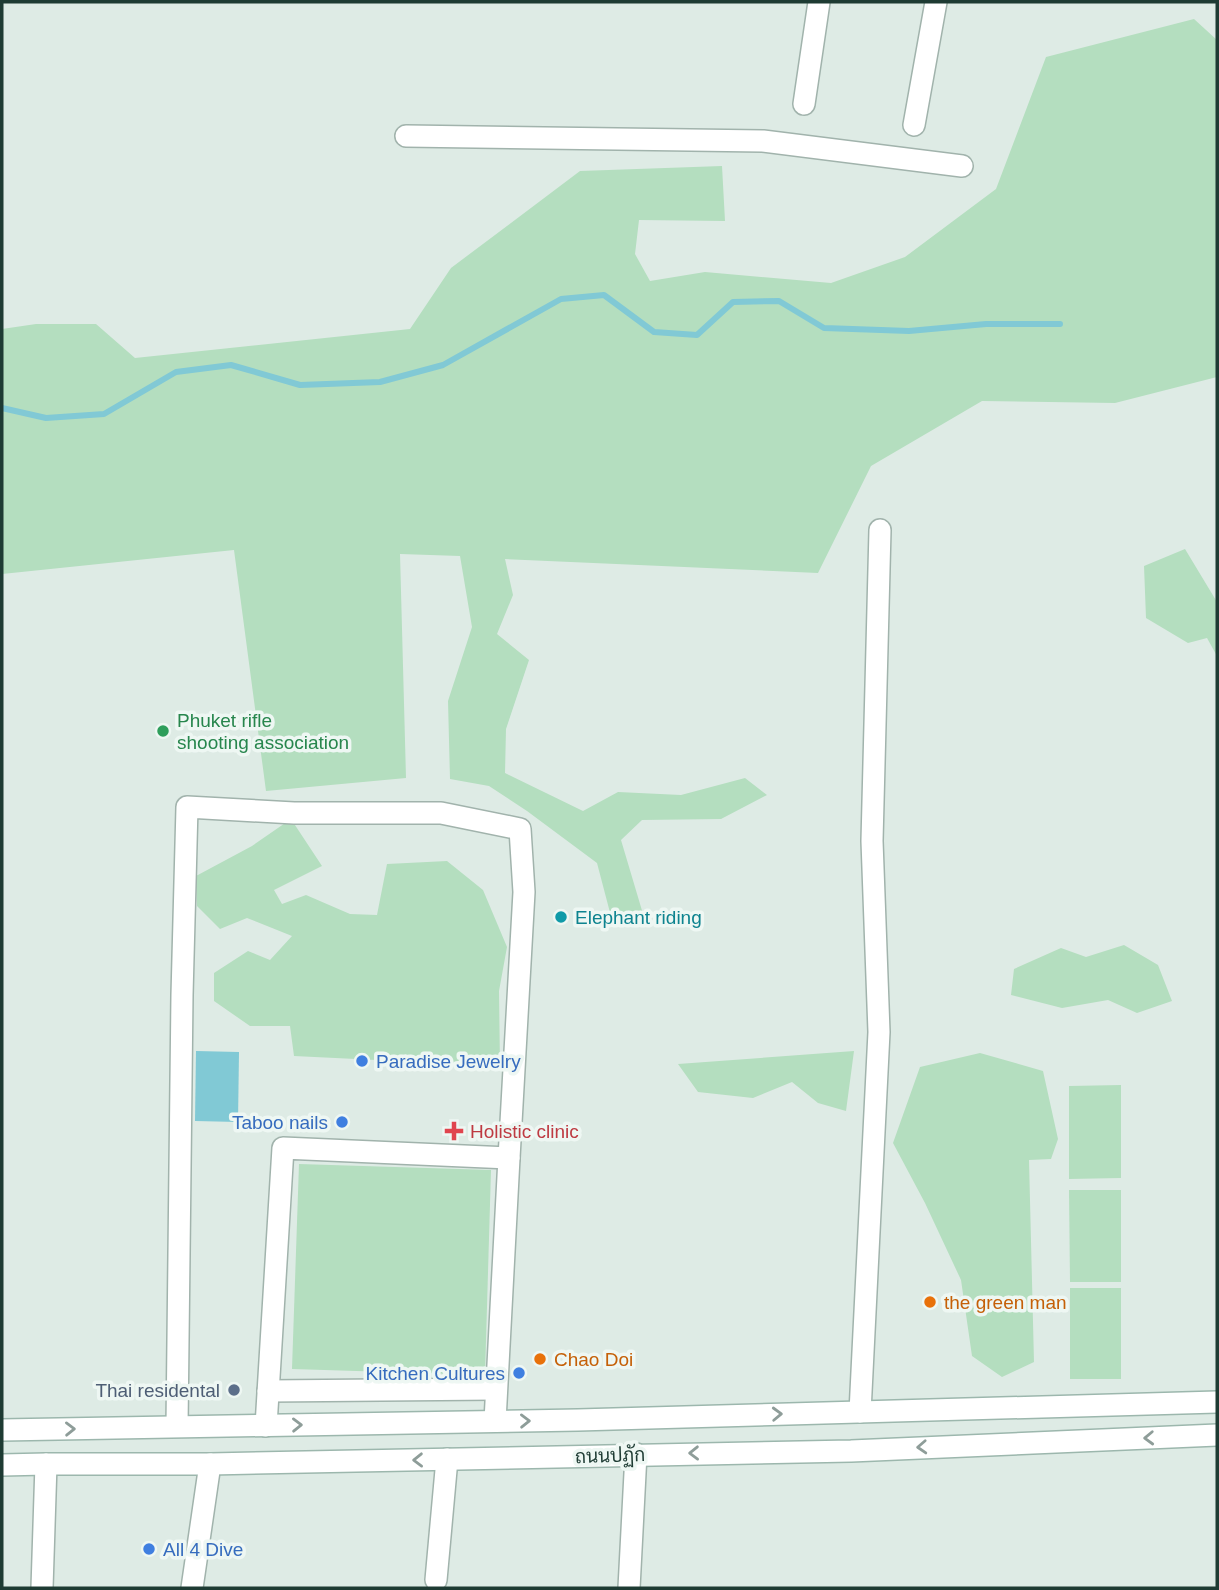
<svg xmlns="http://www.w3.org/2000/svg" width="1219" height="1590" viewBox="0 0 1219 1590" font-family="Arial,Sarabun,sans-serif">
  <rect width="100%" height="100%" fill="#deebe5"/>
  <g fill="#b4debf">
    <polygon points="1194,19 1217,40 1217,377 1115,403 982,401 871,466 818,573 505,559 513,595 497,634 529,660 506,729 505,773 583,811 618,792 681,795 745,778 767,795 721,819 642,820 621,840 646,924 613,924 597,863 527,811 489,786 450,779 448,701 472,627 460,556 400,554 406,778 266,791 234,550 2,574 2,329 36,324 96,324 135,358 410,329 451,268 580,171 722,166 725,221 639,220 635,254 650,281 705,272 831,283 905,257 996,189 1046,57"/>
    <polygon points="1185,549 1217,602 1217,656 1207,638 1188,643 1146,618 1144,566"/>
    <polygon points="291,819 322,866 274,890 282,904 306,895 350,914 377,915 387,864 447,861 483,890 507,947 499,991 500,1066 294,1056 290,1026 250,1026 214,1001 214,973 248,951 270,960 292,936 247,918 220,929 197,906 196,876 252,846"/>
    <polygon points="1124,945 1158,965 1172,1001 1137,1013 1108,1000 1062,1008 1011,995 1014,969 1061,948 1086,957"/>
    <polygon points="854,1051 846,1111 818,1103 792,1082 753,1098 698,1092 678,1064"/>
    <polygon points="980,1053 1043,1071 1058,1139 1051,1159 1029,1160 1034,1362 1002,1377 972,1356 961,1280 925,1203 893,1143 920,1067"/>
    <polygon points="1121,1085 1121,1178 1069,1179 1069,1086"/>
    <polygon points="299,1164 491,1170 485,1375 292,1369"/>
    <polygon points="1069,1190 1121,1190 1121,1282 1070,1282"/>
    <rect x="1070" y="1288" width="51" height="91"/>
  </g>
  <polygon fill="#81c9d5" points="196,1051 239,1052 238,1122 195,1121"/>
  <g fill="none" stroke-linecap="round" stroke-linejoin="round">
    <polyline stroke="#81c9d5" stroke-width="6" points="2,408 46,418 104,414 176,372 231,365 300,385 380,382 443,365 561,299 604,295 654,332 697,335 733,302 779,301 824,328 909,331 986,324 1060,324"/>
    <defs>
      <g id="minor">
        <polyline points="804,104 819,2"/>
        <polyline points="914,125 936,2"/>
        <polyline points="406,136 763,141 962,166"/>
        <polyline points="268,1391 496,1389"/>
        <polyline points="860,1412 879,1032 872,841 880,530"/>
        <polyline points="495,1421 509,1158"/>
        <polyline points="177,1426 182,995 187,807 294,813 441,813 520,829 524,892 509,1158 283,1148 266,1426"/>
        <polyline points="436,1580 447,1459"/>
        <polyline points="42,1588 46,1464"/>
        <polyline points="192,1588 210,1464"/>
        <polyline points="629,1588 636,1454"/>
      </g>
      <g id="secondary">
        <polyline points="2,1430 578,1420 1217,1402"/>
        <polyline points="2,1465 46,1464 210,1464 851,1451 1217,1435"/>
      </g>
    </defs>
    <use href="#minor" stroke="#a1b3ac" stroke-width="24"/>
    <use href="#secondary" stroke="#9cb7ad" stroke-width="24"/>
    <use href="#minor" stroke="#fff" stroke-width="21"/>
    <use href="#secondary" stroke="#fff" stroke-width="21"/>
  </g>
  <defs><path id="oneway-chevron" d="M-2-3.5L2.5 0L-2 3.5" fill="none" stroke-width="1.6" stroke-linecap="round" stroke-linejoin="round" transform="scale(1.75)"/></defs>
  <g stroke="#8e9d99">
    <use href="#oneway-chevron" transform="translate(777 1414) rotate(-2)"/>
    <use href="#oneway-chevron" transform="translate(525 1421) rotate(-1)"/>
    <use href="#oneway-chevron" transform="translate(297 1425) rotate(-1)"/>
    <use href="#oneway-chevron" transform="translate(70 1429) rotate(-1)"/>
    <use href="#oneway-chevron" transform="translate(1149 1438) rotate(178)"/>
    <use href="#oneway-chevron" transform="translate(922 1447) rotate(177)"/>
    <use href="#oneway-chevron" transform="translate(694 1453) rotate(179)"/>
    <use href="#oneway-chevron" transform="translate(418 1460) rotate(179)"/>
  </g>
  <circle fill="#2e9e5b" stroke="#eef7f3" stroke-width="2.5" cx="163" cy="731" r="7"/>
  <circle fill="#0f9aa8" stroke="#eef7f3" stroke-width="2.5" cx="561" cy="917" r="7"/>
  <g fill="#3f7fe0" stroke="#eef7f3" stroke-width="2.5">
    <circle cx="362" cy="1061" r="7"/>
    <circle cx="342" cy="1122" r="7"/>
    <circle cx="519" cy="1373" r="7"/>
    <circle cx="149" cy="1549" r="7"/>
  </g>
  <path fill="#e0444e" stroke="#eef7f3" stroke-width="2.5" d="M450.5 1120.5h7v7h7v7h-7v7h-7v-7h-7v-7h7z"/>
  <g fill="#e8710a" stroke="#eef7f3" stroke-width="2.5">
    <circle cx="930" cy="1302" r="7"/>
    <circle cx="540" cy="1359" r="7"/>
  </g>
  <circle fill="#5c6f8a" stroke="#eef7f3" stroke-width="2.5" cx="234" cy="1390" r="7"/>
  <g text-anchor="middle" stroke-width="7" stroke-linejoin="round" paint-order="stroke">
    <g font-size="19" fill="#27864d" stroke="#eef7f3" text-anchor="start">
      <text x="177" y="727">Phuket rifle<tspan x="177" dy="22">shooting association</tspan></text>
    </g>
    <g font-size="19" fill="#0d838f" stroke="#eef7f3" text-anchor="start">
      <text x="575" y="924">Elephant riding</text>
    </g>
    <g font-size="19" fill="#366cbe" stroke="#eef7f3" text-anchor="start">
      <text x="376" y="1068">Paradise Jewelry</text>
      <text x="328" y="1129" text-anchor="end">Taboo nails</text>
      <text x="505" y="1380" text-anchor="end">Kitchen Cultures</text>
      <text x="163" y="1556">All 4 Dive</text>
    </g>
    <g font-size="19" fill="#be3a42" stroke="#eef7f3" text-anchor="start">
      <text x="470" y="1138">Holistic clinic</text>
    </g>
    <g font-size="19" fill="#c56008" stroke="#eef7f3" text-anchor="start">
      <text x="944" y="1309">the green man</text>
      <text x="554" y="1366">Chao Doi</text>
    </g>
    <g font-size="19" fill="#4e5e75" stroke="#eef7f3" text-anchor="end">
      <text x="220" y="1397">Thai residental</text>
    </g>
    <g font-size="19" fill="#1e3b33" stroke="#eef7f3">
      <text transform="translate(610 1455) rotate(-2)" y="7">ถนนปฏัก</text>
    </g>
  </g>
  <rect width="1219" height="1590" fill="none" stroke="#1e3b33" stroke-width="7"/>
</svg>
